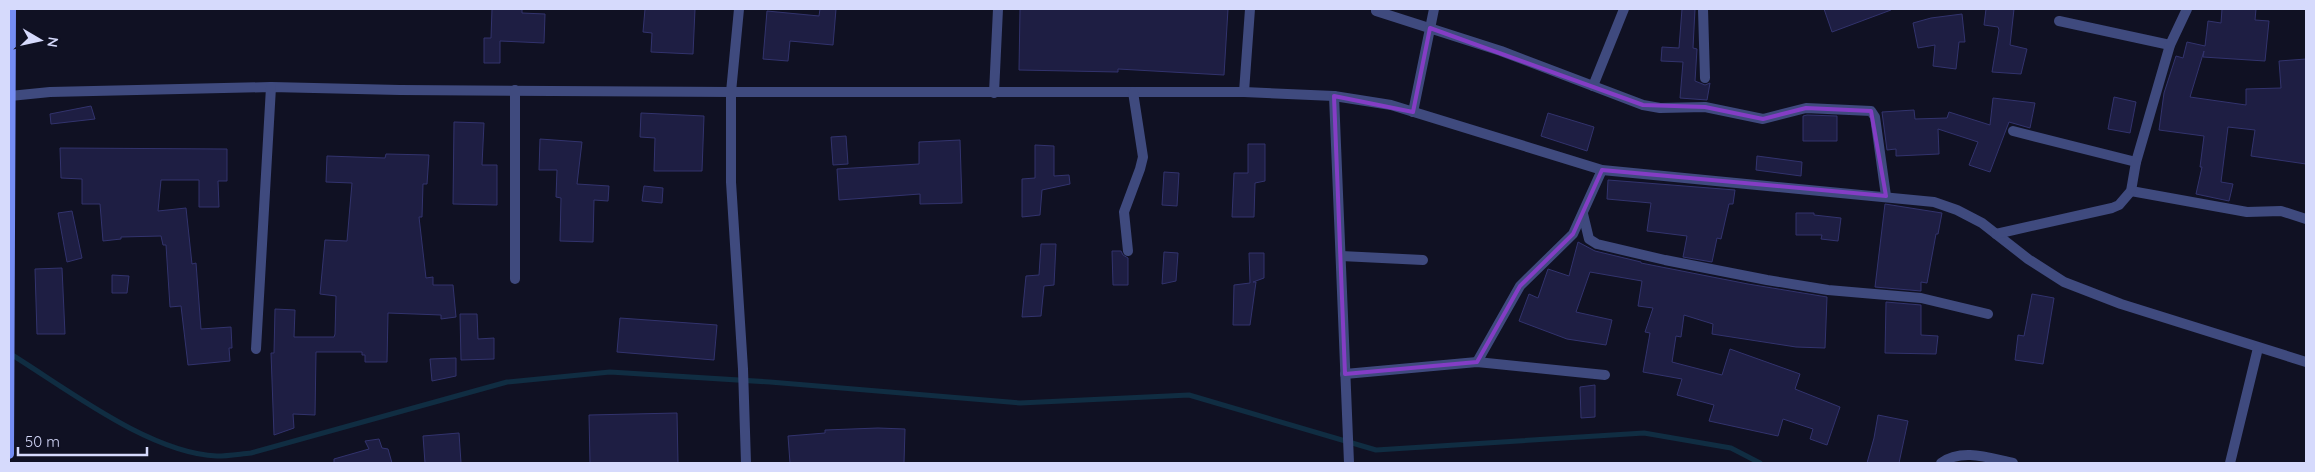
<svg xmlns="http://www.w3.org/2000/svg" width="2315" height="472" viewBox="0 0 2315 472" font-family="Quicksand,sans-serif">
  <rect width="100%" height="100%" fill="#101123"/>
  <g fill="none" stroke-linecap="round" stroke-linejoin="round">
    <path stroke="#102d42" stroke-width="5" d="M9 353C66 388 149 453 217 456 228 456 240 454 251 453L507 382 610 372 770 382 1020 403 1189 395 1376 450 1644 433 1731 448 1760 463"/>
  </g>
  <g fill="#1e1e43" stroke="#32336d">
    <polygon points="492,9 522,9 522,13 545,14 544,43 500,41 500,63 484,63 484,38 491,38"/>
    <polygon points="645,9 695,9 693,54 651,52 652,33 643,32"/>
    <polygon points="820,9 836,9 833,45 790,41 788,61 763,59 767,11 819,16"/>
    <polygon points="1020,9 1228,9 1224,75 1118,69 1118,72 1019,70"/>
    <polygon points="1682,9 1695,9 1693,48 1697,49 1695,81 1705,85 1710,83 1707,100 1680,98 1683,62 1661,61 1662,47 1679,48"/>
    <polygon points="1824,9 1890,9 1891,10 1832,32"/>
    <polygon points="1986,9 2014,9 2010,45 2027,49 2021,74 1992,72 1999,30 1998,27 1984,25"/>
    <polygon points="2222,9 2256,9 2255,20 2269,21 2265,61 2203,57 2204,51 2190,97 2246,105 2246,89 2281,88 2279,61 2306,59 2306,164 2251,156 2255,130 2228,127 2221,182 2233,184 2229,201 2196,194 2202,167 2200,167 2204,136 2159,130 2164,93 2176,56 2183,58 2187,42 2205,46 2208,21 2221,23"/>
    <polygon points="1962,14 1965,42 1959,42 1956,69 1933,66 1935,45 1918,48 1913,23 1931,18"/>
    <polygon points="2114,97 2136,102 2130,133 2108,129"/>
    <polygon points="1993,98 2035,103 2030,128 2009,122 1990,172 1969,165 1978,142 1938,129 1939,154 1896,156 1896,149 1887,150 1882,112 1914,110 1915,119 1947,118 1949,112 1990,125"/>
    <polygon points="91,106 95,119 51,124 50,114"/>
    <polygon points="641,113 704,116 702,171 654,171 655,138 640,137"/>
    <polygon points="1548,113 1594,127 1587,151 1541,136"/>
    <polygon points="1807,115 1837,116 1837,141 1803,141 1803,116"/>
    <polygon points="454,122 484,123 482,165 497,165 497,205 453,204"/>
    <polygon points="846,136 848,164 833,165 831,137"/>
    <polygon points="540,139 582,142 577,184 609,186 608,201 594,200 593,242 560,241 561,198 556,197 557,170 539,170"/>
    <polygon points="960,140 962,203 920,204 920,194 839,200 837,169 919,164 919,142"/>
    <polygon points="1248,144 1265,144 1265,181 1255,183 1254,217 1232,217 1234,173 1248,173"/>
    <polygon points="1035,145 1054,146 1054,176 1069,175 1070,184 1042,190 1040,215 1022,217 1022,179 1035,178"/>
    <polygon points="60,148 227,149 227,181 218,181 219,207 199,207 199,180 161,180 158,211 186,208 192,264 196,263 201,329 231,327 232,348 229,348 230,361 188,365 181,306 170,307 166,245 163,245 161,236 121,237 121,239 103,241 100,204 82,204 82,179 61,178"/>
    <polygon points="386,154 429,155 427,184 423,184 422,217 419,217 426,278 433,277 433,285 453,285 456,317 441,319 441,315 388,313 387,362 365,362 365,355 362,355 362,352 316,352 315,415 293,414 294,428 274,435 271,353 274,353 275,309 295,310 294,337 334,337 335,334 336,296 320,294 325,240 347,241 352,183 326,182 327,156 385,158"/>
    <polygon points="1757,156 1802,162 1801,176 1756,170"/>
    <polygon points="1164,172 1179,173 1177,206 1162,205"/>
    <polygon points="1608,180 1735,190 1733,204 1729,204 1721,239 1717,238 1712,262 1683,257 1687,236 1647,231 1651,203 1607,199"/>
    <polygon points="644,186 663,188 662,203 642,201"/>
    <polygon points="1885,204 1942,213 1938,234 1936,234 1927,283 1921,282 1921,291 1875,287"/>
    <polygon points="72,211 82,258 67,262 58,213"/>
    <polygon points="1796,213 1814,213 1814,215 1841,218 1838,241 1821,239 1822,235 1796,235"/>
    <polygon points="1578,242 1595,251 1641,262 1641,263 1748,284 1827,297 1825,348 1796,347 1712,334 1713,324 1684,315 1681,337 1676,336 1672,362 1722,375 1730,349 1800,374 1795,389 1840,407 1827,445 1810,439 1813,429 1783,419 1778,436 1709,421 1714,405 1677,395 1682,379 1643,372 1650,333 1645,332 1653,308 1638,306 1642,281 1590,272 1576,312 1612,320 1606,345 1567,339 1519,321 1529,294 1538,298 1548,269 1569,276"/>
    <polygon points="1041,244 1056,244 1054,285 1044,286 1041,316 1022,317 1026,276 1039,275"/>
    <polygon points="1112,251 1121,251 1123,255 1128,258 1128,285 1113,285"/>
    <polygon points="1164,252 1178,253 1176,281 1162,284"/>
    <polygon points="1249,253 1264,253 1264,278 1253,282 1256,282 1250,325 1233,325 1234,285 1250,283"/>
    <polygon points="62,268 65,334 37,334 35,269"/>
    <polygon points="112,275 129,276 127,293 112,293"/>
    <polygon points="2032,294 2054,298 2043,364 2015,360 2018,335 2024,336"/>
    <polygon points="1886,302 1921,305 1921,335 1938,336 1936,354 1885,353"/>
    <polygon points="460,314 477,314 478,339 494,338 494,359 461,360"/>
    <polygon points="620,318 717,325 714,360 617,352"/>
    <polygon points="456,358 456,376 432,381 430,359"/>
    <polygon points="1595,385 1595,417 1581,418 1580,387"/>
    <polygon points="677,413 678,463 590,463 589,415"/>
    <polygon points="1878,415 1908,421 1899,463 1867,463 1874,438"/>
    <polygon points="878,428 905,429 904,463 790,463 788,436 825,433 825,430"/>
    <polygon points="459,433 461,463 425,463 423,436"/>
    <polygon points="379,439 382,448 388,449 392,463 334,463 334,459 369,449 365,441"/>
  </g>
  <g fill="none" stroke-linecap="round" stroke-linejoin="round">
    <g stroke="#3f4a7e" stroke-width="10">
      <polyline points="739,9 731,92 731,182 743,369 746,463"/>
      <polyline points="1703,9 1705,78"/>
      <polyline points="1376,11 1501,51 1643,105 1660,108 1705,107 1763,119 1806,108 1871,111 1875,117 1886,196"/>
      <polyline points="2059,21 2170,45"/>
      <polyline points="1593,86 1624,9"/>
      <polyline points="1244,92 1250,9"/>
      <polyline points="994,93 998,9"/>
      <polyline points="10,96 50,92 271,87 400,90 731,92 1244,92 1334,96 1391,105 1602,170 1934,202 1957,210 1982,223 2028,259 2064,282 2121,304 2306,362"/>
      <polyline points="1334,96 1349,463"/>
      <polyline points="1413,112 1434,9"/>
      <polyline points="2013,131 2136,162"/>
      <polyline points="2131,191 2247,212 2281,211 2306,219"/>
      <polyline points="1583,214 1589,239 1597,244 1665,260 1767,280 1828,290 1921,298 1988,314"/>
      <polyline points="1996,234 2112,208 2119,205 2131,191 2136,162 2170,45 2187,9"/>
      <polyline points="1128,251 1124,212 1140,169 1143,157 1133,92"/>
      <polyline points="1341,256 1423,260"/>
      <polyline points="515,279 515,90"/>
      <polyline points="256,349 271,87"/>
      <polyline points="1477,362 1520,286 1573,234 1602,170"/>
      <polyline points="1345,374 1477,362 1605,375"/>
      <path d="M1941 463C1962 448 1989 458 2013 463"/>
      <polyline points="2230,463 2258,348"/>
    </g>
    <polyline stroke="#758df4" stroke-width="10" points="9,454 11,9"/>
  </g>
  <path fill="none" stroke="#843dc5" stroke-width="4" stroke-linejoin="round" d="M1430 28 1643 105 1705 107 1763 119 1806 108 1871 111 1886 196 1602 170 1573 234 1520 286 1477 362 1345 374 1334 96 1413 112Z"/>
  <rect width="2315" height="472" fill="none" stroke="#d6dafc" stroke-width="20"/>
  <g transform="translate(40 40) rotate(99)" stroke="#101123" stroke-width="4" paint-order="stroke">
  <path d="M0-4L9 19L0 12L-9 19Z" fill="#d6dafc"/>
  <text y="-8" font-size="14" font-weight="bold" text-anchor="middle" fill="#d6dafc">N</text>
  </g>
  <path d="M18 447v8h129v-8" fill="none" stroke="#d6dafc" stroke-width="2.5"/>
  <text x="25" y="447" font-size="15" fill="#d6dafc" stroke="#101123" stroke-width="4" paint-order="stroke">50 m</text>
</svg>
